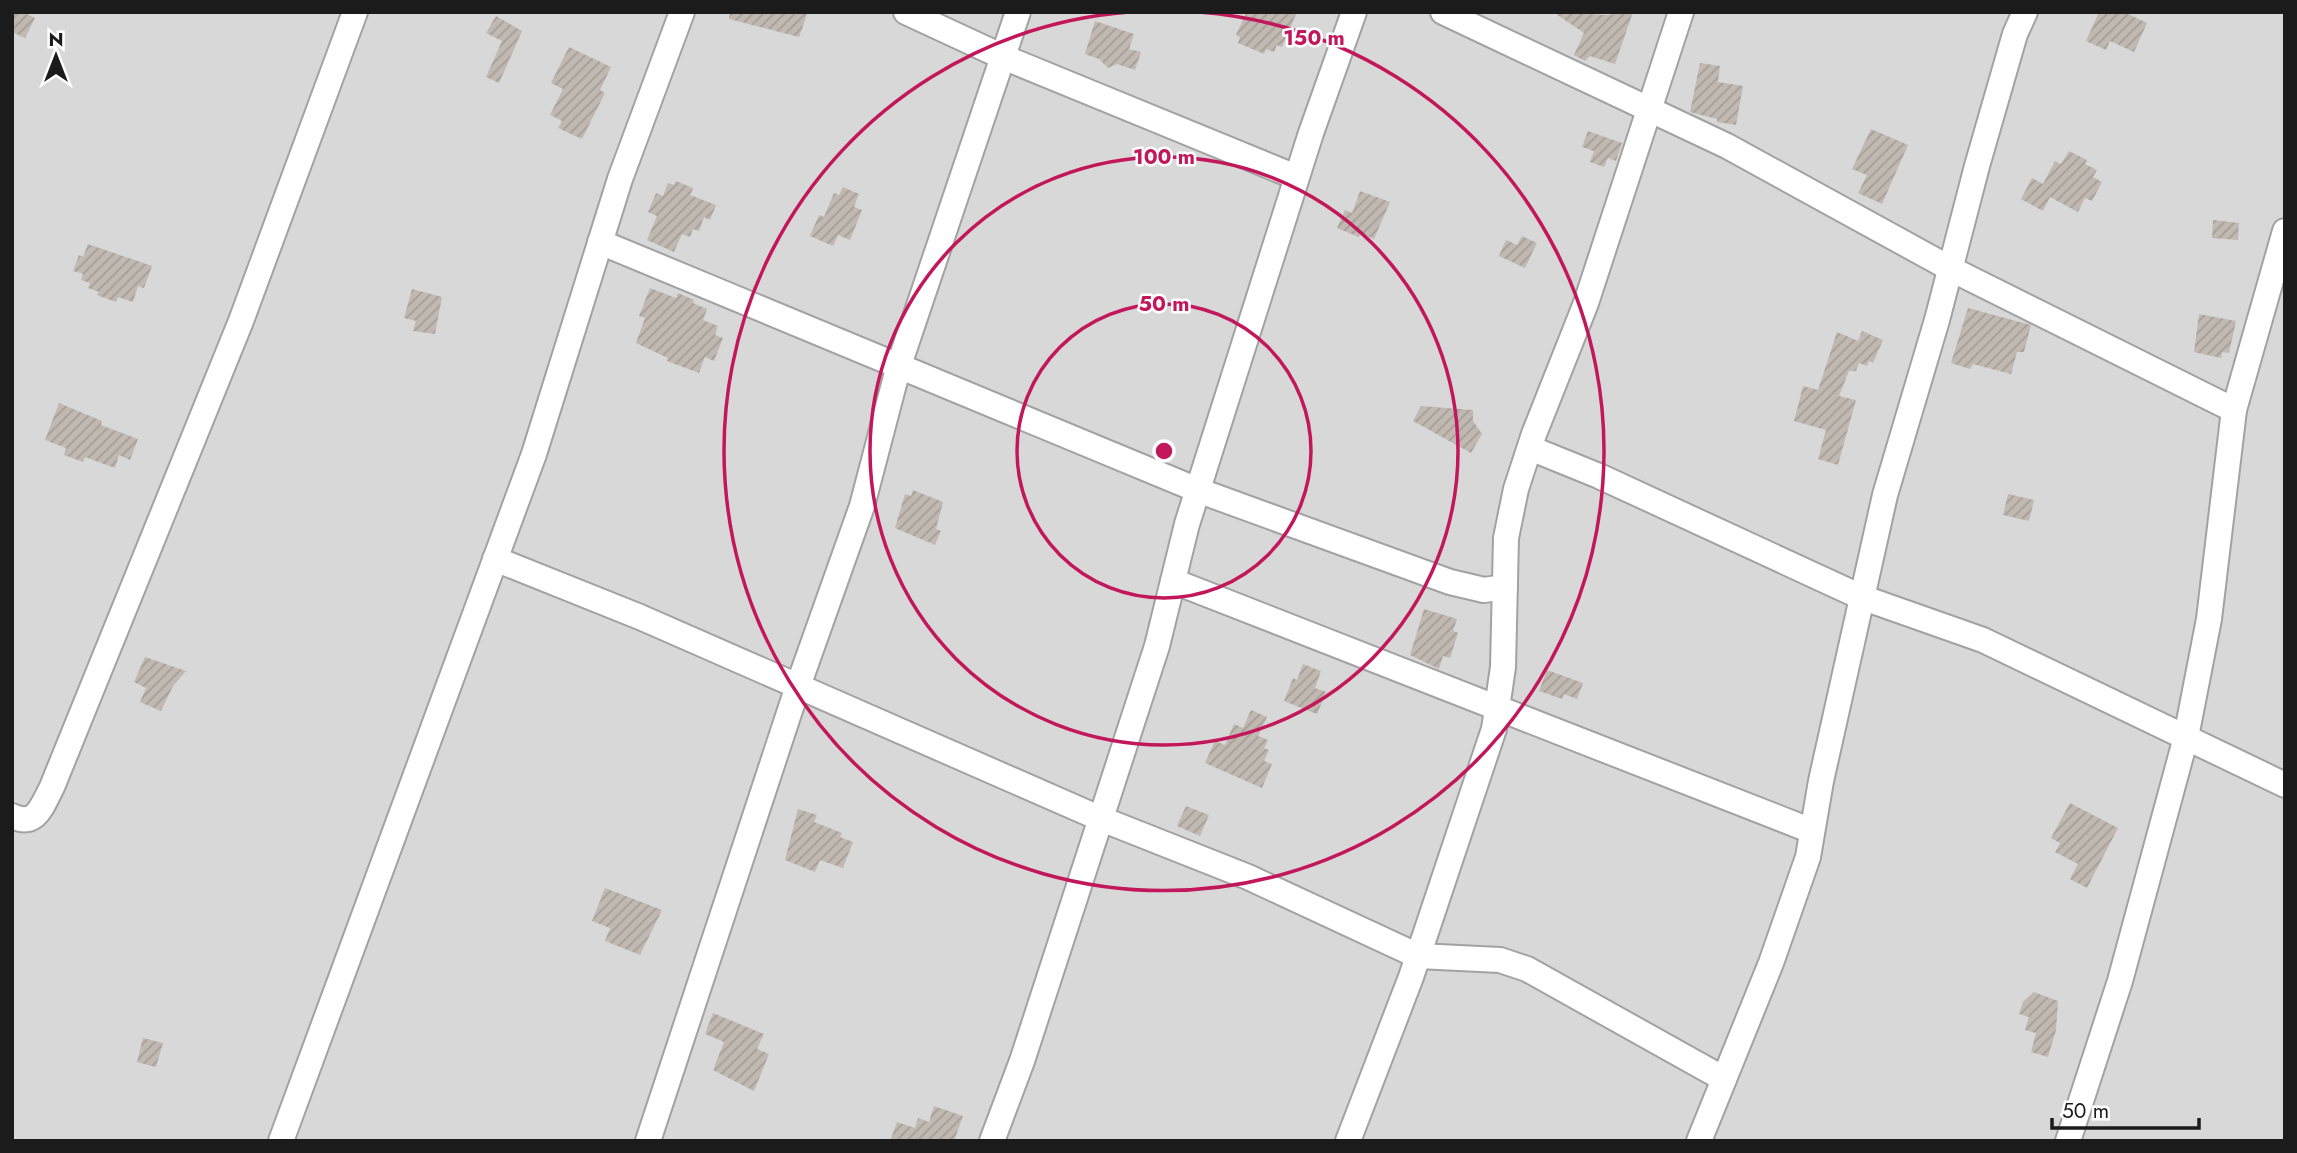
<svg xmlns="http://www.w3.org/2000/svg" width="2297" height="1153" viewBox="0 0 2297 1153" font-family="Jost,sans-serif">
  <defs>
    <pattern id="building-hatch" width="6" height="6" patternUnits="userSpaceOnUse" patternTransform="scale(1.75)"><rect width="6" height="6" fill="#c0b8b1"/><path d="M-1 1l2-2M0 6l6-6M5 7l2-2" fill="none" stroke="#a49e98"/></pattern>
  </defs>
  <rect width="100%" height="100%" fill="#ece9e1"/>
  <rect fill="#d9d8d8" x="12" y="12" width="2273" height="1129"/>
  <g fill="url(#building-hatch)">
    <polygon points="12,12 23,12 35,18 25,38 12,32"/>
    <polygon points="730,12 808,12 799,37 729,19"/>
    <polygon points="1297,12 1282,47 1277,45 1274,52 1266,49 1264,54 1238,43 1240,37 1236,35 1246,13"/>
    <polygon points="1553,12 1606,15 1633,12 1615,64 1590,56 1585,61 1574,55 1584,33"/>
    <polygon points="2099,12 2124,12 2147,23 2134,52 2110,41 2106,50 2086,41"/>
    <polygon points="496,16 522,31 499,83 486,77 502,41 486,33"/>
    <polygon points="1095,21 1134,34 1129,49 1141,52 1135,70 1117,64 1108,68 1099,59 1085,54"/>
    <polygon points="569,47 611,67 600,90 605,93 582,139 558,128 562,121 550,115 563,89 551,83"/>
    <polygon points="1700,63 1720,66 1718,82 1743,86 1736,125 1717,122 1717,119 1690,112"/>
    <polygon points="1871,129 1908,145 1882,204 1858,193 1867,175 1852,169"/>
    <polygon points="1588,131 1622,143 1616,161 1608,158 1604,167 1590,162 1594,151 1582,147"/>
    <polygon points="2069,151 2087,160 2085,164 2097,170 2093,177 2102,182 2092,201 2085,198 2078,212 2050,197 2043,211 2021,199 2032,178 2043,184 2055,161 2061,164"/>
    <polygon points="676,181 693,188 690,195 716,205 710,220 704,217 699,231 693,229 690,237 682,234 674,252 647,240 657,216 648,212 656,193 663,196 668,183 674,185"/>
    <polygon points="843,187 859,194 854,207 862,210 850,240 838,235 833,246 810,236 819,215 824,217 834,193 839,195"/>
    <polygon points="1360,191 1390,202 1374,239 1360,233 1359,237 1337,228 1345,210 1352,213"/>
    <polygon points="2213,220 2239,223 2238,240 2212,238"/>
    <polygon points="1522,236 1537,243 1525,268 1499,256 1506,240 1517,245"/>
    <polygon points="88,244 152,266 144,288 138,286 133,302 118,297 116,302 97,295 99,292 88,288 90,283 81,280 83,274 73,271 79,255 83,257"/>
    <polygon points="650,288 676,298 678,293 694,300 693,303 707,309 703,320 718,326 715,335 723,338 714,361 705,357 699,373 667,361 668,358 636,343 645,318 639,316"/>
    <polygon points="412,289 442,297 435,334 413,331 416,321 404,318"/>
    <polygon points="1968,308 2031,325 2024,352 2017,352 2011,374 1973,364 1970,369 1951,363"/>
    <polygon points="2199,314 2236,321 2229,353 2222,352 2221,358 2194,352"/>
    <polygon points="1862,331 1883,340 1873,363 1869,361 1867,366 1859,363 1856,371 1849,371 1839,396 1856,400 1838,465 1818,459 1826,430 1794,421 1803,386 1818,390 1837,332 1858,341"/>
    <polygon points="59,403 102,421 101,425 138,439 130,460 119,455 115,468 85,457 83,462 64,455 66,448 45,440"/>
    <polygon points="1421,406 1473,410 1473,421 1482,434 1471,453 1413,421"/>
    <polygon points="913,490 943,502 936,529 941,531 935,545 895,528 905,494 911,496"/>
    <polygon points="2008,494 2034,500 2029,521 2003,515"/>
    <polygon points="1424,609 1457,619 1453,631 1458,633 1450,658 1443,656 1439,669 1410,655"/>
    <polygon points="145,657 186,671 173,686 161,711 140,702 146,688 134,682"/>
    <polygon points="1303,664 1321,671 1315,688 1326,692 1317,714 1284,701 1293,678 1297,680"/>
    <polygon points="1547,670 1583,683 1577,699 1564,694 1562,699 1539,691"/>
    <polygon points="1251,710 1267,717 1258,736 1268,740 1264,748 1269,750 1264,761 1272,764 1262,788 1205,763 1215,741 1225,745 1234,724 1243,728"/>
    <polygon points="2070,803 2118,828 2087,888 2070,879 2078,864 2055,852 2060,843 2051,838"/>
    <polygon points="1186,806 1209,815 1200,836 1177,826"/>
    <polygon points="798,809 817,815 814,822 842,833 840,837 853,842 843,868 820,860 815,872 785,860"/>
    <polygon points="605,888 662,910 640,955 605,941 610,928 592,921"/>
    <polygon points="2034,992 2058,1001 2056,1030 2048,1057 2031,1052 2036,1033 2025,1030 2029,1017 2019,1014 2023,1002"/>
    <polygon points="713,1013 764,1034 757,1049 769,1054 754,1091 713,1070 724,1042 705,1034"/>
    <polygon points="143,1038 163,1043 156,1067 137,1062"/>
    <polygon points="934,1106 963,1116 954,1141 890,1141 897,1122 915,1128 918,1118 929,1122"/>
  </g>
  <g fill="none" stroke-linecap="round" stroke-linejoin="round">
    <defs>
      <g id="street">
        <polyline points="906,12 1003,57 1296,177"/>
        <polyline points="1443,12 1727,146 1951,269 2234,410"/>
        <polyline points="600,242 1200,491 1450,582 1484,590 1505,587"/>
        <polyline points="1530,448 1599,476 1861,597 1983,640 2285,785"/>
        <polyline points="495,559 640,617 1099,818 1248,877 1418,956 1500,960 1527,969 1724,1079"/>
        <polyline points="1173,581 1812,831"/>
        <path d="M12 816C36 828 42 806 52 787L241 321 355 12"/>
        <polyline points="281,1141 534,454 620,179 682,12"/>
        <polyline points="648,1141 797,689 862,506 899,365 1018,12"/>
        <polyline points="992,1141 1022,1061 1157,646 1187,524 1311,133 1354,12"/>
        <polyline points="1348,1141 1411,977 1494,729 1503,667 1506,538 1516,489 1534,434 1586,303 1681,12"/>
        <polyline points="1699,1141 1771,963 1808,857 1821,781 1885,495 1937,320 1977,166 2015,34 2025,12"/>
        <polyline points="2068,1141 2120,981 2186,737 2209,619 2234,410 2285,231"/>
      </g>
    </defs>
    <use href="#street" stroke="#a2a2a2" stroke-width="28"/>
    <use href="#street" stroke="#fff" stroke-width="24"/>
  </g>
  <g fill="none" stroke="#c2185b" stroke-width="3.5">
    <circle cx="1164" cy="451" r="147"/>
    <circle cx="1164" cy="451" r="294"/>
    <path d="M1199 12A440 440 0 1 1 1129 12"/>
  </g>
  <circle cx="1164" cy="451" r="10" fill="#c2185b" stroke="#fff" stroke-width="3.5"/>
  <g font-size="21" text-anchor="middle" font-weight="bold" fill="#c2185b" stroke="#fff" stroke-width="5" stroke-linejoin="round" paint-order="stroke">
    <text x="1314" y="45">150 m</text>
    <text x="1164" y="164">100 m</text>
    <text x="1164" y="311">50 m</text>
  </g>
  <rect width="2297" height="1153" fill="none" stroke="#1b1b1b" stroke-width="28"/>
  <g transform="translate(56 56)" stroke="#ffffff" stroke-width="5" paint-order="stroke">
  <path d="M0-5L12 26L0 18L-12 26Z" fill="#1b1b1b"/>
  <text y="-10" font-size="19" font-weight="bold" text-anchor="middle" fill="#1b1b1b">N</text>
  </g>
  <path d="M2052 1118v10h147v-10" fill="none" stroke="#1b1b1b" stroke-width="3.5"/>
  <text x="2062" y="1118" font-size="21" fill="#1b1b1b" stroke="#ffffff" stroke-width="5" paint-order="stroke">50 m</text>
</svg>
